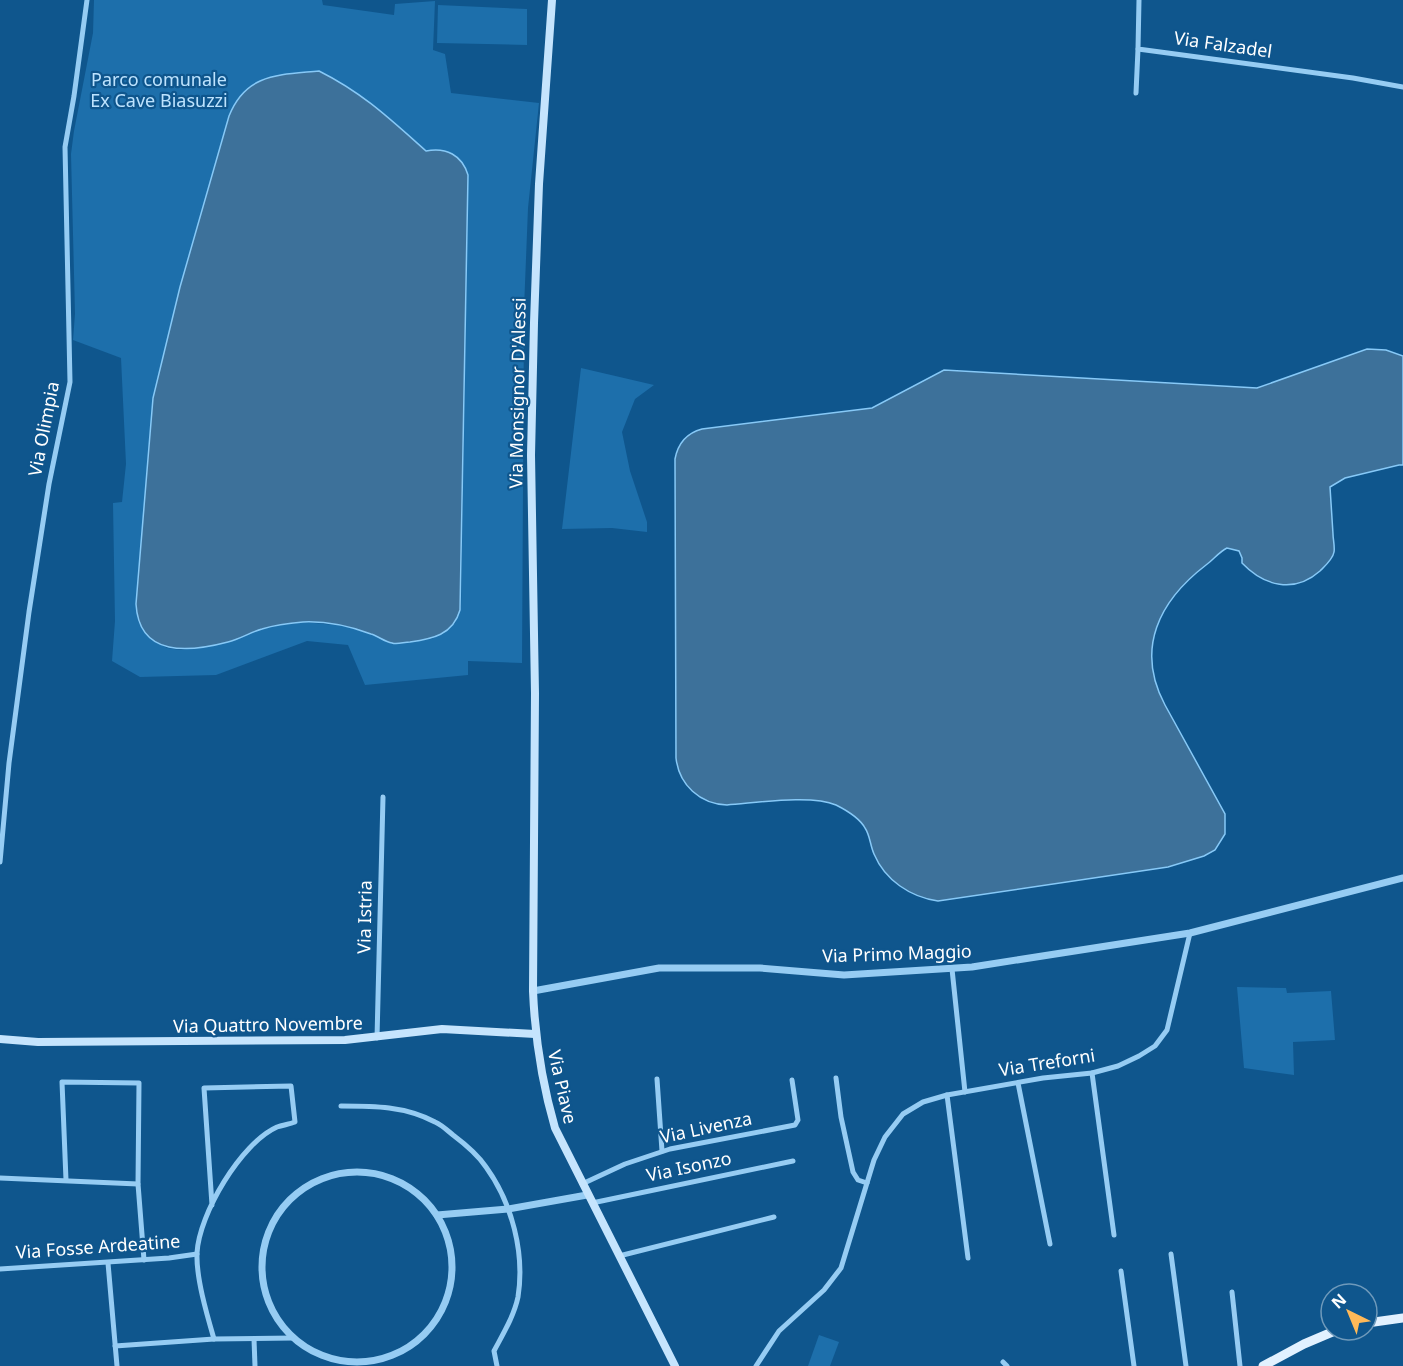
<svg xmlns="http://www.w3.org/2000/svg" width="1403" height="1366" viewBox="0 0 1403 1366" font-family="'Noto Sans',sans-serif">
  <rect width="100%" height="100%" fill="#0f568d"/>
  <g fill="#1d6fab" fill-rule="evenodd">
    <path d="M94 0H322L323 5 394 15 395 4 435 1 433 50 445 54 451 93 539 103 528 208 524 309 522 663 468 661V675L365 685 348 645 307 641 216 675 140 677 112 661 115 621 113 503 122 502 126 464 121 358 73 340 75 314 71 154 74 131 93 33ZM319 71C363 93 390 119 426 151 442 150 452 150 463 163L468 189 461 606 455 623 443 634 431 639 393 644 374 635 345 626 304 622 263 628 230 642 181 650 167 648 151 639 138 621 136 610 153 398 180 287 229 116C246 72 279 76 319 71Z"/>
    <polygon points="438,5 527,9 527,45 437,43"/>
    <polygon points="581,368 654,385 635,399 622,432 630,471 647,522 647,532 612,528 562,529"/>
    <polygon points="1237,987 1286,988 1287,993 1331,991 1335,1040 1293,1042 1294,1075 1244,1068"/>
    <polygon points="819,1335 839,1342 830,1366 808,1366"/>
  </g>
  <g fill="#3d719a" stroke="#87c9f7" stroke-width="1.5">
    <path d="M319 71C363 93 390 119 426 151 446 147 462 155 468 175L460 610C453 635 432 639 410 642 404 642 397 645 392 643 385 642 378 636 371 634 349 626 326 621 303 622 290 623 275 625 262 629 251 632 240 639 228 642 190 652 139 658 136 604L153 398 180 287 229 116C246 73 279 75 319 71Z"/>
    <path d="M1367 349 1386 350 1403 356V465H1399L1345 478 1330 487C1331 503 1332 518 1333 534 1333 539 1335 547 1334 552 1333 559 1325 566 1320 571 1294 594 1264 586 1242 563V558L1239 551 1227 548C1219 552 1213 560 1206 565 1159 601 1135 649 1165 705L1225 814V834L1215 850 1204 856 1168 867 938 901C910 897 885 880 874 854 870 845 870 835 865 828 860 819 846 810 836 805 811 794 756 803 727 805 700 804 679 785 676 758L675 459C678 443 687 433 702 429L872 408 944 370 1257 388Z"/>
  </g>
  <g fill="none" stroke-linecap="round" stroke-linejoin="round">
    <g stroke="#96ccf3" stroke-width="5">
      <polyline points="1139,0 1138,49 1353,78 1403,87"/>
      <polyline points="1136,93 1138,49"/>
      <polyline points="0,862 9,763 29,612 49,484 70,382 65,147 74,96 87,0"/>
      <polyline points="952,969 965,1092"/>
      <polyline points="377,1038 383,797"/>
      <polyline points="1092,1073 1114,1235"/>
      <polyline points="836,1078 841,1117 853,1172 858,1180 867,1183"/>
      <polyline points="657,1079 662,1151"/>
      <polyline points="1018,1083 1050,1244"/>
      <polyline points="947,1095 968,1258"/>
      <path d="M341 1106C374 1106 405 1106 435 1122 442 1125 448 1131 453 1135 465 1144 478 1155 486 1167 512 1203 525 1253 518 1297 514 1316 503 1334 494 1351L497 1366"/>
      <polyline points="0,1178 138,1184"/>
      <polyline points="66,1180 62,1082 139,1083 138,1184 144,1260"/>
      <polyline points="582,1184 625,1164 670,1149 795,1125 798,1120 792,1080"/>
      <polyline points="592,1203 793,1161"/>
      <path d="M212 1205 204 1088 291 1086 295 1122C290 1124 283 1125 277 1127 241 1143 199 1214 197 1253 196 1278 207 1315 214 1339"/>
      <polyline points="1171,1254 1186,1366"/>
      <polyline points="619,1256 774,1217"/>
      <polyline points="108,1263 117,1366"/>
      <polyline points="0,1269 169,1258 197,1254"/>
      <polyline points="1121,1271 1134,1366"/>
      <polyline points="1232,1292 1240,1366"/>
      <polyline points="254,1339 255,1366"/>
      <polyline points="115,1346 214,1339 294,1338"/>
      <polyline points="1003,1362 1007,1366"/>
      <polyline points="756,1366 779,1331 824,1290 841,1268 874,1160 885,1137 903,1114 923,1102 947,1095 1043,1078 1092,1073 1118,1066 1139,1056 1155,1046 1167,1030 1190,933"/>
    </g>
    <g stroke="#96ccf3" stroke-width="7">
      <polyline points="533,991 659,968 760,968 844,975 972,967 1190,933 1403,878"/>
      <circle cx="357" cy="1267" r="95"/>
      <polyline points="437,1215 508,1209 587,1195"/>
    </g>
    <g stroke="#c5e4fd" stroke-width="8">
      <path d="M552 0 539 184 534 323 531 455 535 693 533 991C535 1038 542 1083 555 1128L675 1366"/>
      <polyline points="0,1039 38,1042 345,1040 442,1029 535,1034"/>
    </g>
    <g stroke="#e2f1ff" stroke-width="9">
      <polyline points="1367,1323 1403,1318"/>
      <polyline points="1263,1366 1304,1344 1337,1330"/>
    </g>
  </g>
  <g text-anchor="middle" stroke-width="4.5" stroke-linejoin="round" paint-order="stroke">
    <g font-size="18" fill="#fff" stroke="#0f568d">
      <text transform="translate(1223 45) rotate(8)" y="6">Via Falzadel</text>
      <text transform="translate(518 393) rotate(-89)" y="6">Via Monsignor D'Alessi</text>
      <text transform="translate(44 429) rotate(-79)" y="6">Via Olimpia</text>
      <text transform="translate(365 917) rotate(-89)" y="6">Via Istria</text>
      <text transform="translate(897 954) rotate(-2)" y="6">Via Primo Maggio</text>
      <text transform="translate(268 1025) rotate(-1)" y="6">Via Quattro Novembre</text>
      <text transform="translate(1047 1063) rotate(-9)" y="6">Via Treforni</text>
      <text transform="translate(562 1087) rotate(77)" y="6">Via Piave</text>
      <text transform="translate(706 1128) rotate(-12)" y="6">Via Livenza</text>
      <text transform="translate(689 1167) rotate(-12)" y="6">Via Isonzo</text>
      <text transform="translate(98 1247) rotate(-4)" y="6">Via Fosse Ardeatine</text>
    </g>
    <g font-size="18" fill="#bde3fe" stroke="#0f568d">
      <text x="159" y="86">Parco comunale<tspan x="159" dy="21">Ex Cave Biasuzzi</tspan></text>
    </g>
  </g>
  <g transform="translate(1349 1312) rotate(317)"><circle r="28" fill="#0f568d" stroke="#6f9abb" stroke-width="1.5"/>
  <path d="M0-4.5L10 22L0 15L-10 22Z" fill="#ffb958"/>
  <text y="-9" font-size="16" font-weight="bold" text-anchor="middle" fill="#ffffff">N</text>
  </g>
</svg>
